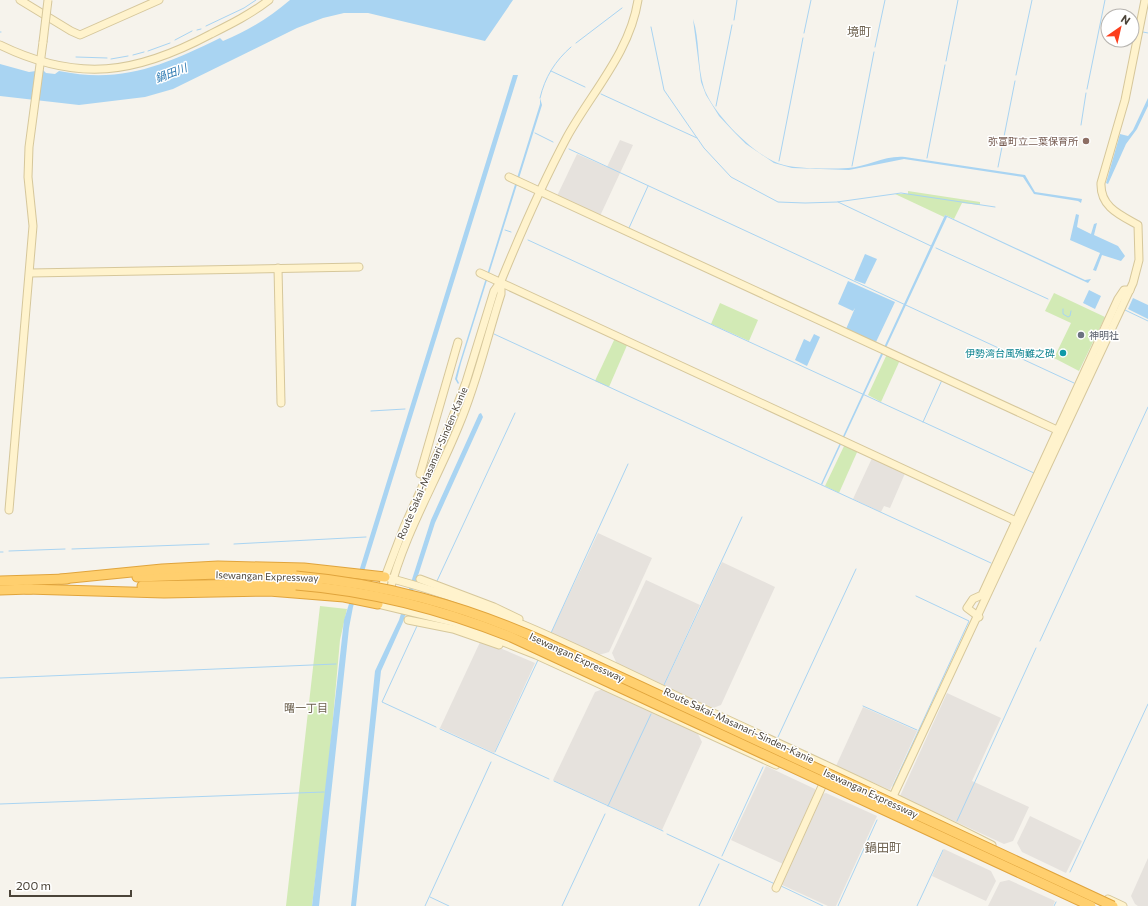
<svg xmlns="http://www.w3.org/2000/svg" width="1148" height="906" viewBox="0 0 1148 906" font-family="Commissioner,'Noto Sans JP',sans-serif">
  <rect width="100%" height="100%" fill="#f6f3ec"/>
  <g fill="#e6e2dd">
    <polygon points="620,140 633,145 600,216 557,196 577,154 607,167"/>
    <polygon points="873,456 906,471 890,508 884,506 881,512 853,499"/>
    <polygon points="598,533 652,558 609,652 599,655 551,633"/>
    <polygon points="722,562 775,587 721,705 713,708 664,686"/>
    <polygon points="646,580 700,605 664,685 617,664 612,653"/>
    <polygon points="481,640 535,663 494,753 440,728"/>
    <polygon points="603,689 697,732 702,742 662,830 553,780 595,692"/>
    <polygon points="947,693 1001,718 972,781 1029,807 1013,841 1004,844 900,796"/>
    <polygon points="863,707 917,731 890,790 836,766"/>
    <polygon points="766,766 815,789 816,793 783,864 731,840"/>
    <polygon points="826,793 877,816 836,906 828,906 780,884 822,794"/>
    <polygon points="1030,816 1082,841 1066,873 1022,852 1017,843"/>
    <polygon points="944,849 991,871 996,881 986,901 932,876"/>
    <polygon points="1148,858 1148,906 1138,906 1135,904 1131,896"/>
    <polygon points="1009,880 1055,901 1053,906 988,906 1000,882"/>
  </g>
  <g fill="#d2eab5">
    <polygon points="908,191 980,202 980,205 962,203 954,219 945,215 944,217 895,194 908,194"/>
    <polygon points="1054,293 1105,317 1079,371 1054,358 1071,323 1045,311"/>
    <polygon points="720,303 758,320 749,341 711,324"/>
    <polygon points="615,338 628,343 609,387 595,381"/>
    <polygon points="887,354 900,360 881,402 868,395"/>
    <polygon points="845,444 858,450 839,493 825,486"/>
    <polygon points="320,606 347,609 340,640 328,774 312,906 286,906"/>
  </g>
  <g fill="#a9d4f2">
    <path d="M290 0H513L485 41 368 13H344L323 18 297 28 173 89 145 97 79 105 0 96V64L29 72 43 70 46 73 55 74 59 71C123 84 164 65 220 38L223 41C248 31 270 17 290 0Z"/>
    <path d="M693 19C700 40 697 66 704 88 713 114 757 159 784 165 800 169 831 169 848 168 867 167 885 155 905 157L1025 175 1035 192 1082 199 1081 203 1078 201 1034 194 1023 177 904 159 849 170 792 168 774 163 746 144 734 132 719 116 706 95 701 82Z"/>
    <polygon points="513,75 518,75 353,607 349,628 319,906 312,906 344,620"/>
    <polygon points="540,98 542,105 461,363 457,379 459,383 458,384 455,379 458,368 540,104"/>
    <polygon points="1148,98 1148,106 1137,129 1126,144 1108,184 1106,183 1120,134 1128,136 1133,130"/>
    <polygon points="1076,214 1079,215 1077,227 1091,234 1094,224 1097,223 1094,235 1118,246 1125,256 1121,261 1102,255 1096,271 1093,270 1100,253 1070,240"/>
    <polygon points="945,215 1085,280 1091,279 1088,283 947,217 822,485 821,484"/>
    <polygon points="865,254 877,259 865,284 854,280"/>
    <polygon points="848,281 895,302 876,342 846,329 855,308 853,311 838,304"/>
    <polygon points="1089,290 1101,296 1095,309 1083,303"/>
    <polygon points="1133,298 1148,305 1148,319 1128,309"/>
    <polygon points="814,334 820,337 807,366 795,360 804,339 810,342"/>
    <polygon points="481,413 483,417 435,523 403,622 381,671 356,906 351,906 375,671 399,620 431,520 479,414"/>
  </g>
  <g fill="none" stroke-linecap="round" stroke-linejoin="round">
    <g stroke="#a9d4f2" stroke-width="1">
      <polyline points="734,20 737,0"/>
      <polyline points="206,26 244,8 256,0"/>
      <polyline points="651,27 664,90 704,148 731,177 778,202 805,203 837,202 901,193 995,207"/>
      <polyline points="197,30 201,29"/>
      <polyline points="0,32 1,32"/>
      <polyline points="1143,32 1148,33"/>
      <polyline points="804,33 811,0"/>
      <polyline points="175,40 192,31"/>
      <polyline points="576,43 622,8"/>
      <polyline points="875,47 885,0"/>
      <polyline points="148,51 170,43"/>
      <polyline points="133,55 144,52"/>
      <polyline points="76,57 107,58"/>
      <polyline points="111,59 128,56"/>
      <polyline points="946,61 958,0"/>
      <polyline points="551,71 585,87"/>
      <polyline points="1016,75 1032,0"/>
      <polyline points="1087,89 1105,0"/>
      <polyline points="601,94 697,138"/>
      <path d="M540 98C545 77 555 61 571 47"/>
      <polyline points="716,106 732,25"/>
      <polyline points="1081,125 1086,93"/>
      <polyline points="535,133 553,142"/>
      <polyline points="569,149 1074,383"/>
      <polyline points="927,158 945,65"/>
      <polyline points="779,161 803,38"/>
      <polyline points="852,166 874,52"/>
      <polyline points="998,167 1015,81"/>
      <polyline points="838,202 931,246"/>
      <polyline points="629,228 648,186"/>
      <polyline points="505,230 511,232"/>
      <polyline points="528,240 1034,473"/>
      <polyline points="936,248 1048,299"/>
      <polyline points="1063,309 1063,314 1068,317 1070,316 1071,311"/>
      <polyline points="1125,310 1148,321"/>
      <polyline points="494,334 991,563"/>
      <polyline points="371,411 405,409"/>
      <polyline points="923,422 942,380"/>
      <polyline points="234,544 366,537"/>
      <polyline points="72,549 209,544"/>
      <polyline points="9,551 65,549"/>
      <polyline points="0,552 3,552"/>
      <polyline points="437,581 515,413"/>
      <polyline points="417,626 382,702 436,727"/>
      <polyline points="551,633 628,464"/>
      <polyline points="1040,641 1148,407"/>
      <polyline points="0,678 336,664"/>
      <polyline points="664,685 742,517"/>
      <polyline points="863,706 917,730"/>
      <polyline points="440,729 549,779"/>
      <polyline points="778,737 856,569"/>
      <polyline points="495,752 538,660"/>
      <polyline points="554,781 663,831"/>
      <polyline points="893,786 969,621 916,596"/>
      <polyline points="0,804 324,792"/>
      <polyline points="608,806 651,714"/>
      <polyline points="957,821 1036,648"/>
      <polyline points="667,834 775,884"/>
      <polyline points="722,856 763,767"/>
      <polyline points="1070,872 1148,704"/>
      <polyline points="781,886 823,906"/>
      <polyline points="430,897 449,906"/>
      <polyline points="425,906 491,762"/>
      <polyline points="562,906 605,814"/>
      <polyline points="699,906 719,864"/>
      <polyline points="838,906 877,820"/>
      <polyline points="917,906 943,850"/>
      <polyline points="1054,906 1056,902"/>
    </g>
    <defs>
      <g id="secondary">
        <polyline points="20,0 71,31 80,35 159,0"/>
        <path d="M638 0C630 52 592 92 567 137 542 184 521 232 501 281L494 291 466 382 447 432 404 527 385 577 378 604 453 622 536 655 776 765"/>
        <path d="M0 45C78 83 136 74 211 34 231 24 251 14 269 0"/>
        <polyline points="509,177 1057,430"/>
        <polyline points="278,268 281,403"/>
        <polyline points="30,273 359,267"/>
        <polyline points="480,273 1016,521"/>
        <polyline points="420,474 458,342"/>
        <polyline points="9,510 33,226 28,177 29,147 43,42"/>
        <path d="M385 577C491 604 589 654 687 701 789 748 891 794 992 845"/>
        <polyline points="420,579 494,607 519,619"/>
        <path d="M389 594C404 534 436 482 459 425 477 383 487 337 501 294V281"/>
        <polyline points="979,617 967,608 973,599 982,595 1118,299 1124,290 1130,290"/>
        <polyline points="408,620 453,629 499,645"/>
        <path d="M888 807 1133 283 1139 260 1138 225C1120 215 1100 207 1101 183L1125 100 1145 0"/>
        <polyline points="776,888 823,784"/>
        <polyline points="1108,899 1123,906"/>
      </g>
      <g id="highway">
        <polyline points="137,577 218,574 296,576"/>
        <polyline points="61,579 162,569 218,566 304,568 385,577"/>
        <polyline points="0,581 67,579"/>
        <polyline points="142,586 260,584 296,585"/>
        <polyline points="26,589 164,593 269,591 344,597 378,604"/>
        <polyline points="0,590 31,589"/>
      </g>
    </defs>
    <use href="#secondary" stroke="#d6c79b" stroke-width="9"/>
    <use href="#highway" stroke="#e0a43c" stroke-width="11"/>
    <use href="#secondary" stroke="#fff3cd" stroke-width="7"/>
    <use href="#highway" stroke="#ffcf6e" stroke-width="9"/>
    <defs>
      <polyline id="secondary-bridge" points="43,42 48,0"/>
      <g id="highway-bridge">
        <path d="M296 576C385 584 462 605 543 641L1113 906"/>
        <path d="M296 585C371 591 441 609 511 637L1091 906"/>
      </g>
    </defs>
    <use href="#secondary-bridge" stroke="#d6c79b" stroke-width="9" stroke-linecap="butt"/>
    <use href="#highway-bridge" stroke="#e0a43c" stroke-width="11" stroke-linecap="butt"/>
    <use href="#secondary-bridge" stroke="#fff3cd" stroke-width="7"/>
    <use href="#highway-bridge" stroke="#ffcf6e" stroke-width="9"/>
  </g>
  <circle fill="#8d6e63" stroke="#fff" stroke-width="1.5" cx="1086" cy="141" r="4"/>
  <circle fill="#6b7280" stroke="#fff" stroke-width="1.5" cx="1081" cy="335" r="4"/>
  <circle fill="#0f9aa8" stroke="#fff" stroke-width="1.5" cx="1063" cy="353" r="4"/>
  <g text-anchor="middle" stroke-width="3" stroke-linejoin="round" paint-order="stroke">
    <g font-size="10" fill="#785e54" stroke="#fff" text-anchor="end">
      <text x="1078" y="145">弥富町立二葉保育所</text>
    </g>
    <g font-size="10" fill="#5b616d" stroke="#fff" text-anchor="start">
      <text x="1089" y="339">神明社</text>
    </g>
    <g font-size="10" fill="#0d838f" stroke="#fff" text-anchor="end">
      <text x="1055" y="357">伊勢湾台風殉難之碑</text>
    </g>
    <g font-size="10" fill="#4b4439" stroke="#fff">
      <text transform="translate(432 463) rotate(-67)" y="4">Route Sakai-Masanari-Sinden-Kanie</text>
      <text transform="translate(267 576) rotate(2)" y="4">Isewangan Expressway</text>
      <text transform="translate(577 657) rotate(25)" y="4">Isewangan Expressway</text>
      <text transform="translate(739 725) rotate(25)" y="4">Route Sakai-Masanari-Sinden-Kanie</text>
      <text transform="translate(871 793) rotate(25)" y="4">Isewangan Expressway</text>
    </g>
    <g font-size="11" font-style="italic" fill="#2e7ab2" stroke="#fff">
      <text transform="translate(171 73) rotate(-21)" y="4">鍋田川</text>
    </g>
    <g font-size="11" fill="#6e6250" stroke="#fff">
      <text x="306" y="712">曙一丁目</text>
    </g>
    <g font-size="12" fill="#6e6250" stroke="#fff">
      <text x="859" y="36">境町</text>
      <text x="883" y="852">鍋田町</text>
    </g>
  </g>
  <g transform="translate(1120 28) rotate(34)"><circle r="19" fill="#ffffff" stroke="#b7b4b0"/>
  <path d="M0-3L7 15L0 10L-7 15Z" fill="#fc3f1d"/>
  <text y="-6" font-size="11" font-weight="bold" text-anchor="middle" fill="#4b4439">N</text>
  </g>
  <path d="M10 890v6h121v-6" fill="none" stroke="#4b4439" stroke-width="2"/>
  <text x="16" y="890" font-size="12" fill="#4b4439" stroke="#ffffff" stroke-width="3" paint-order="stroke">200 m</text>
</svg>
